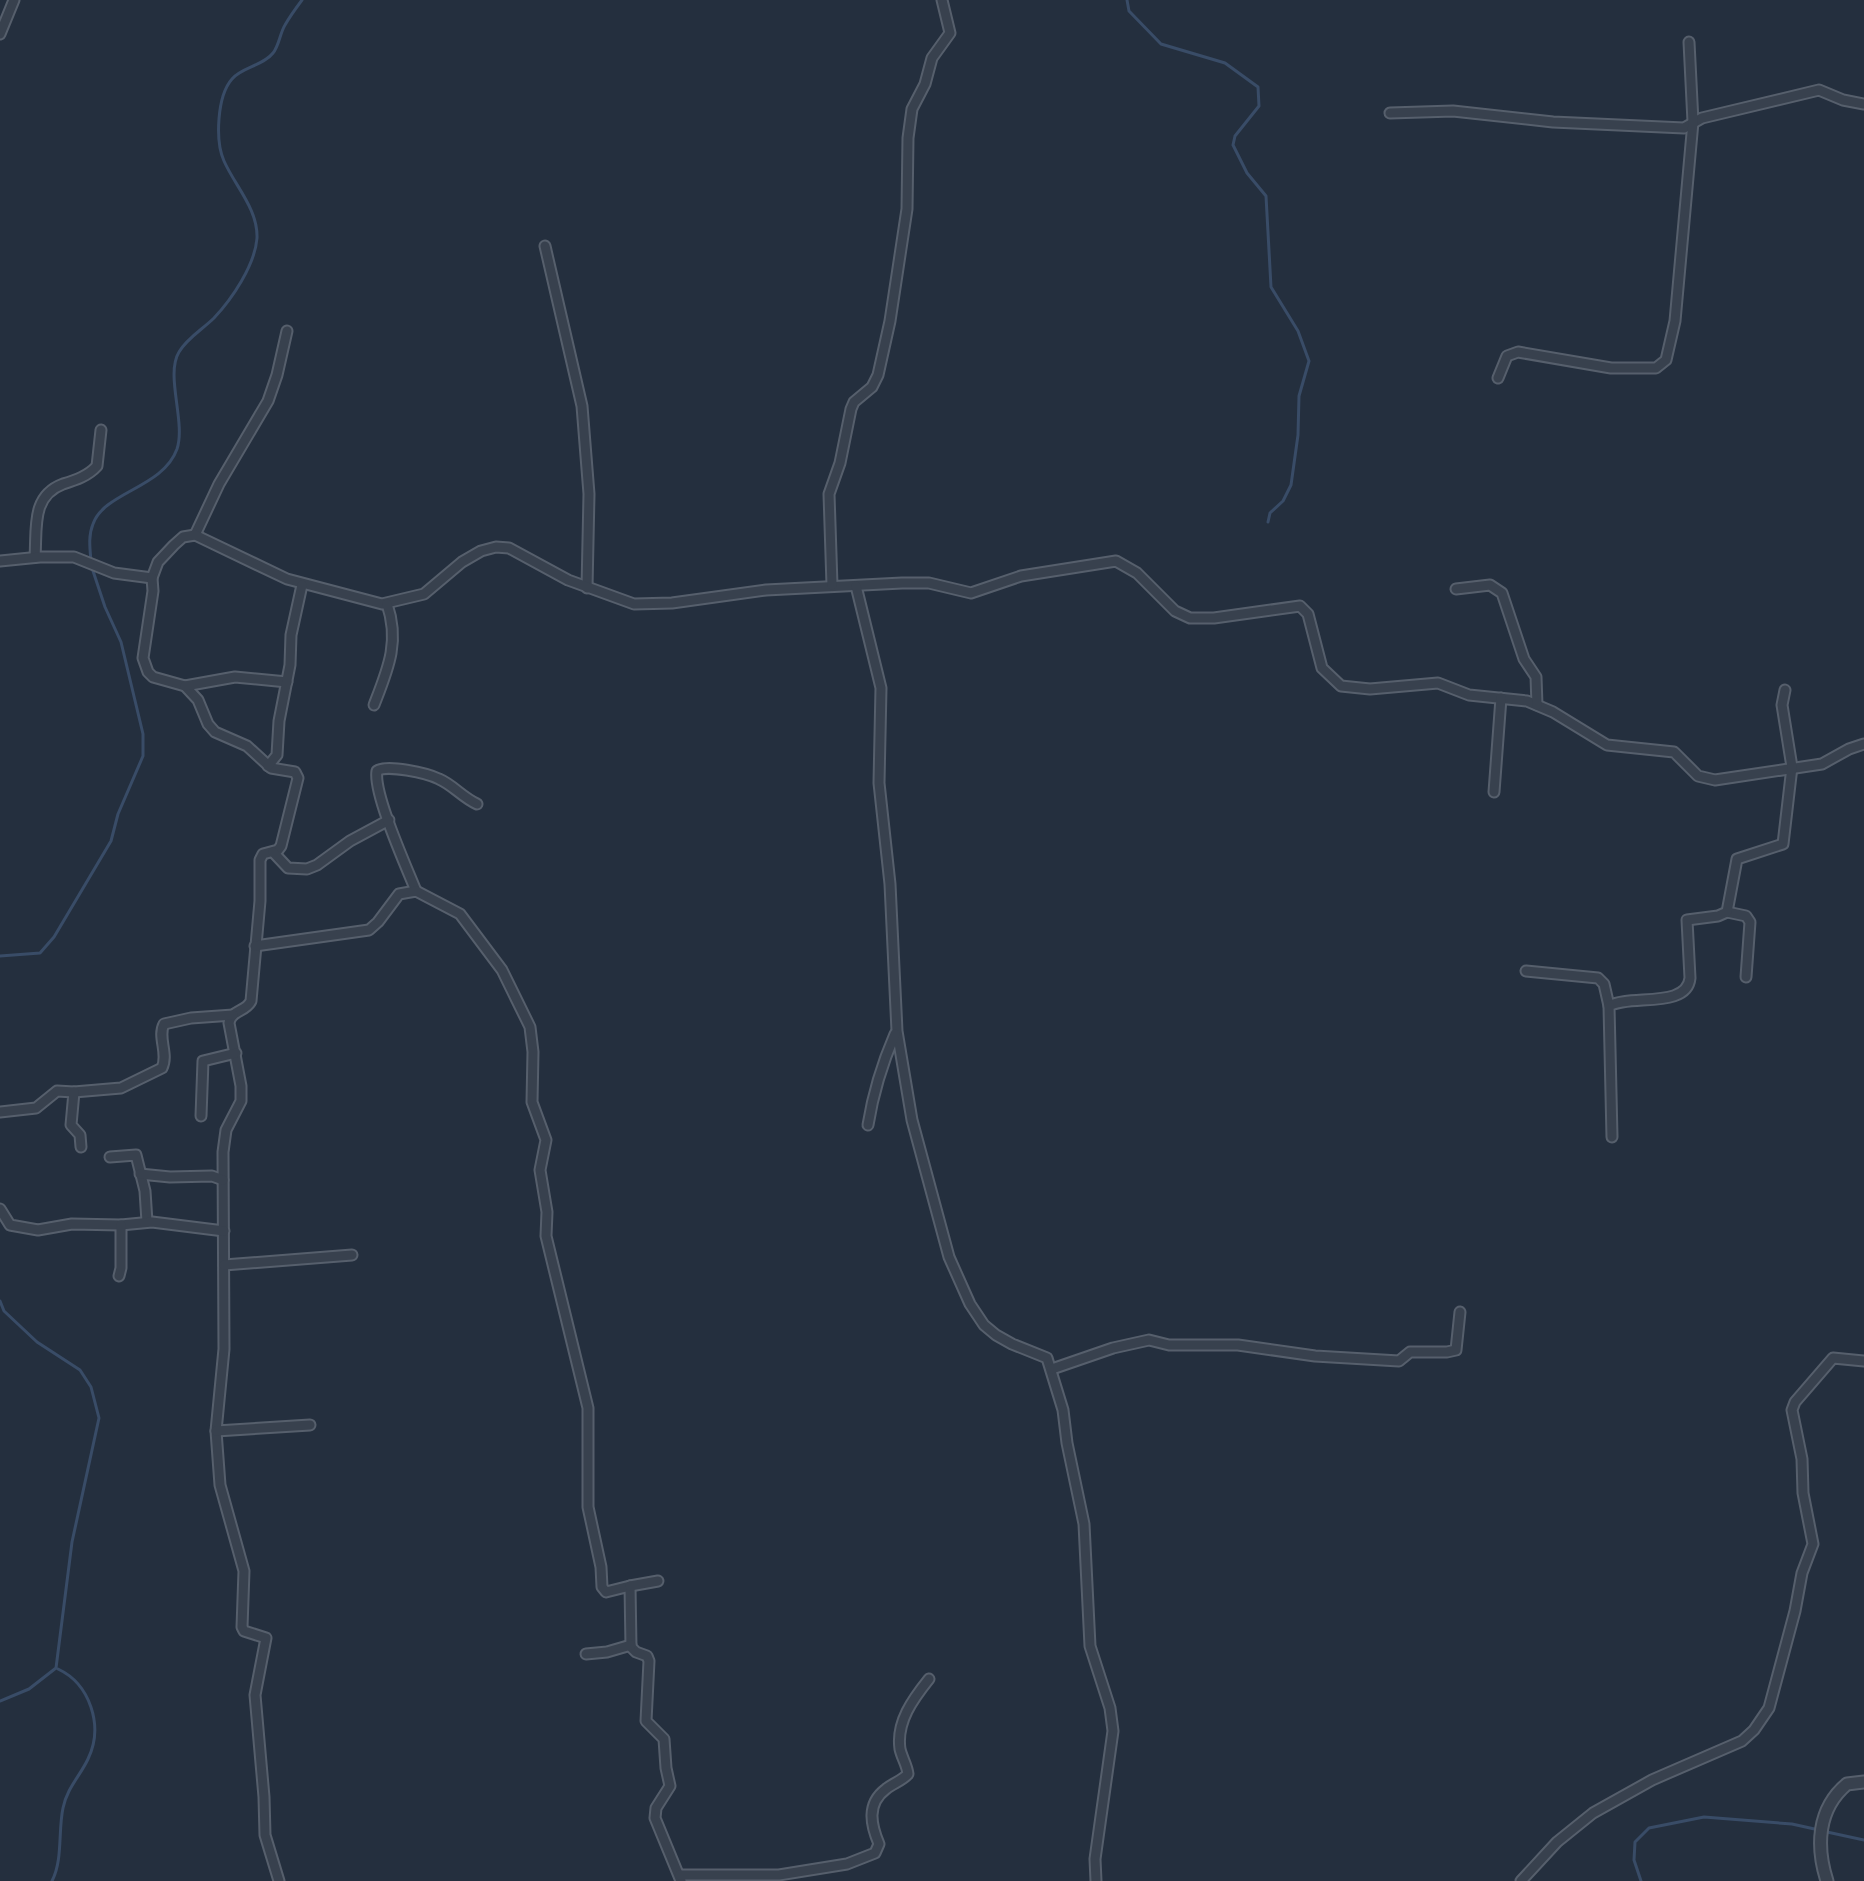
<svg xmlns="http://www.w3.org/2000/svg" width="1864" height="1881" viewBox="0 0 1864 1881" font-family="Quicksand,sans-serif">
  <rect width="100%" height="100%" fill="#242f3e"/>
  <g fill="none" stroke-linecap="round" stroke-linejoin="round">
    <g stroke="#394c67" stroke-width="3">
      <polyline points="1127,0 1129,11 1161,44 1225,63 1258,87 1259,106 1235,136 1233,145 1247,173 1266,196 1271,287 1298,331 1309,361 1299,396 1298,435 1291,485 1283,501 1270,513 1268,522"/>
      <path d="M91 561C90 549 88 536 93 524 104 492 163 488 177 449 186 422 165 375 179 352 187 338 203 329 214 318 232 299 255 265 257 238 258 209 235 186 224 161 215 141 217 96 232 79 242 67 263 66 273 53 279 46 280 33 285 25 290 16 296 8 302 0"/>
      <polyline points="0,956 40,953 54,937 111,841 118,814 143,756 143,734 121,642 105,607 92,568"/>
      <polyline points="0,1301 4,1311 37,1342 80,1370 91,1387 99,1418 72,1542 56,1668 29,1689 0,1701"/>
      <polyline points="1827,1832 1864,1840"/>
      <path d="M52 1881C63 1860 58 1831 63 1808 67 1788 80 1776 88 1759 104 1726 90 1684 58 1669"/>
      <polyline points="1641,1881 1634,1860 1635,1842 1649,1828 1704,1817 1792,1824 1819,1830"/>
    </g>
    <defs>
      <g id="minor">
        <polyline points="0,34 14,0"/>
        <polyline points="1390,113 1453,111 1553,122 1684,128 1702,118 1819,90 1843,100 1864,104"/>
        <polyline points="545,246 582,406 589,494 587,588"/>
        <polyline points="1498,378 1507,356 1518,352 1611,368 1656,368 1666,360 1675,321 1693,122 1689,42"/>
        <polyline points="195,535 219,484 268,401 277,375 287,331"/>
        <path d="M35 557C37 528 31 496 63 484 76 480 88 476 97 466L101 430"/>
        <polyline points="0,561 40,557 74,557 114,573 152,578 158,562 174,545 183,537 195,535 287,579 382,604 424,594 462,562 481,551 496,547 509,548 568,580 634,604 672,603 766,590 902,583 929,583 971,593 1021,576 1116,561 1137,573 1175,611 1190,618 1214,618 1300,606 1308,614 1322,668 1341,686 1370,689 1438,683 1469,695 1527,701 1553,712 1607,745 1674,752 1698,776 1715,780 1822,764 1849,749 1864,744"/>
        <path d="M152 578 153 591 143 658 148 672 153 677 185 686 198 700 208 724 215 732 247 746 271 768 295 772 298 778 281 846 278 850 263 854 260 860V901L251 1001C246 1012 231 1010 229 1023L241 1086V1101L226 1130 223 1152 224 1349 216 1431 220 1485 244 1571 242 1627 244 1631 266 1638 255 1695 264 1797 265 1835 279 1881"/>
        <polyline points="832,585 829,494 840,463 851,409 854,402 872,387 878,375 890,321 907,209 908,138 912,109 925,84 932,58 950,33 942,0"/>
        <polyline points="856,586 881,688 879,783 890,884 897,1031 912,1120 949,1257 970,1304 984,1325 996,1335 1012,1344 1047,1358 1063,1410 1067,1443 1084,1524 1090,1646 1110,1708 1113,1731 1095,1859 1096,1881"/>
        <polyline points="1456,589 1490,585 1502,593 1524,659 1536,677 1537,705"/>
        <polyline points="185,686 235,677 287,682"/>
        <path d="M374 705C388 669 400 642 387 604"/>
        <polyline points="268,766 277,755 279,721 290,665 291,635 302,585"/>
        <polyline points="1494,792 1501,698"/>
        <polyline points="273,852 288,868 307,869 317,865 350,841 389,820"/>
        <path d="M416 891C406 866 373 793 377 771 386 764 427 773 439 779 453 785 462 797 477 804"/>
        <polyline points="1727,912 1746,916 1750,922 1746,977"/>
        <polyline points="255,946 369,930 378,922 399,894 416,891 460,914 502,970 530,1027 533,1052 532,1102 546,1140 540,1170 547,1212 546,1236 588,1408 588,1507 601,1567 602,1587 606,1592 630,1586 631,1647 636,1652 647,1656 649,1661 646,1721 664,1739 666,1768 670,1786 656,1808 655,1818 681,1881"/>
        <polyline points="1526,971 1598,978 1604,984 1609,1006"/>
        <path d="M74 1092 121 1088 162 1068C169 1054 157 1037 164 1024L191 1018 233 1015"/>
        <polyline points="0,1112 36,1108 57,1091 74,1092 71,1125 80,1135 81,1147"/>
        <polyline points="201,1116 203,1061 236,1053"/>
        <path d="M868 1125C873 1094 882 1064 895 1034"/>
        <path d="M1612 1137 1609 1006C1630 994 1687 1009 1690 978L1687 920 1718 916 1727 912 1737 859 1783 844 1792 767 1782 705 1785 690"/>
        <polyline points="110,1157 136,1155 145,1191 147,1222"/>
        <polyline points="140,1174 170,1177 212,1176 223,1180"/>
        <polyline points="0,1209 10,1225 38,1230 72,1224 121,1225 152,1222 224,1231"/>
        <polyline points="224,1265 352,1255"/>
        <polyline points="119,1276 121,1268 121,1225"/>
        <polyline points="1052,1369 1113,1348 1149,1340 1169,1345 1238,1345 1315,1356 1399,1361 1410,1352 1447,1352 1456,1350 1460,1312"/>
        <polyline points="216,1431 310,1425"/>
        <polyline points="630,1586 658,1581"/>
        <polyline points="586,1654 607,1652 631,1645"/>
        <path d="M680 1875H779L847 1864 875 1853 879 1844C871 1825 866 1804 886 1789 893 1783 902 1781 908 1774 907 1765 902 1758 900 1749 896 1722 913 1699 929 1679"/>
        <polyline points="1521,1881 1557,1842 1593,1813 1652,1780 1742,1741 1754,1730 1769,1708 1795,1611 1802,1573 1813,1544 1803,1493 1802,1459 1792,1410 1795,1402 1833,1358 1864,1361"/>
      </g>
      <path id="tertiary" d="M1827 1881C1816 1847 1817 1809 1847 1784L1864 1782"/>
    </defs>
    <use href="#minor" stroke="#565f6c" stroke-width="13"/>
    <use href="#tertiary" stroke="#565f6c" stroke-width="15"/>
    <use href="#minor" stroke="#38414e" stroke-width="9"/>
    <use href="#tertiary" stroke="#38414e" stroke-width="11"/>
  </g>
</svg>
